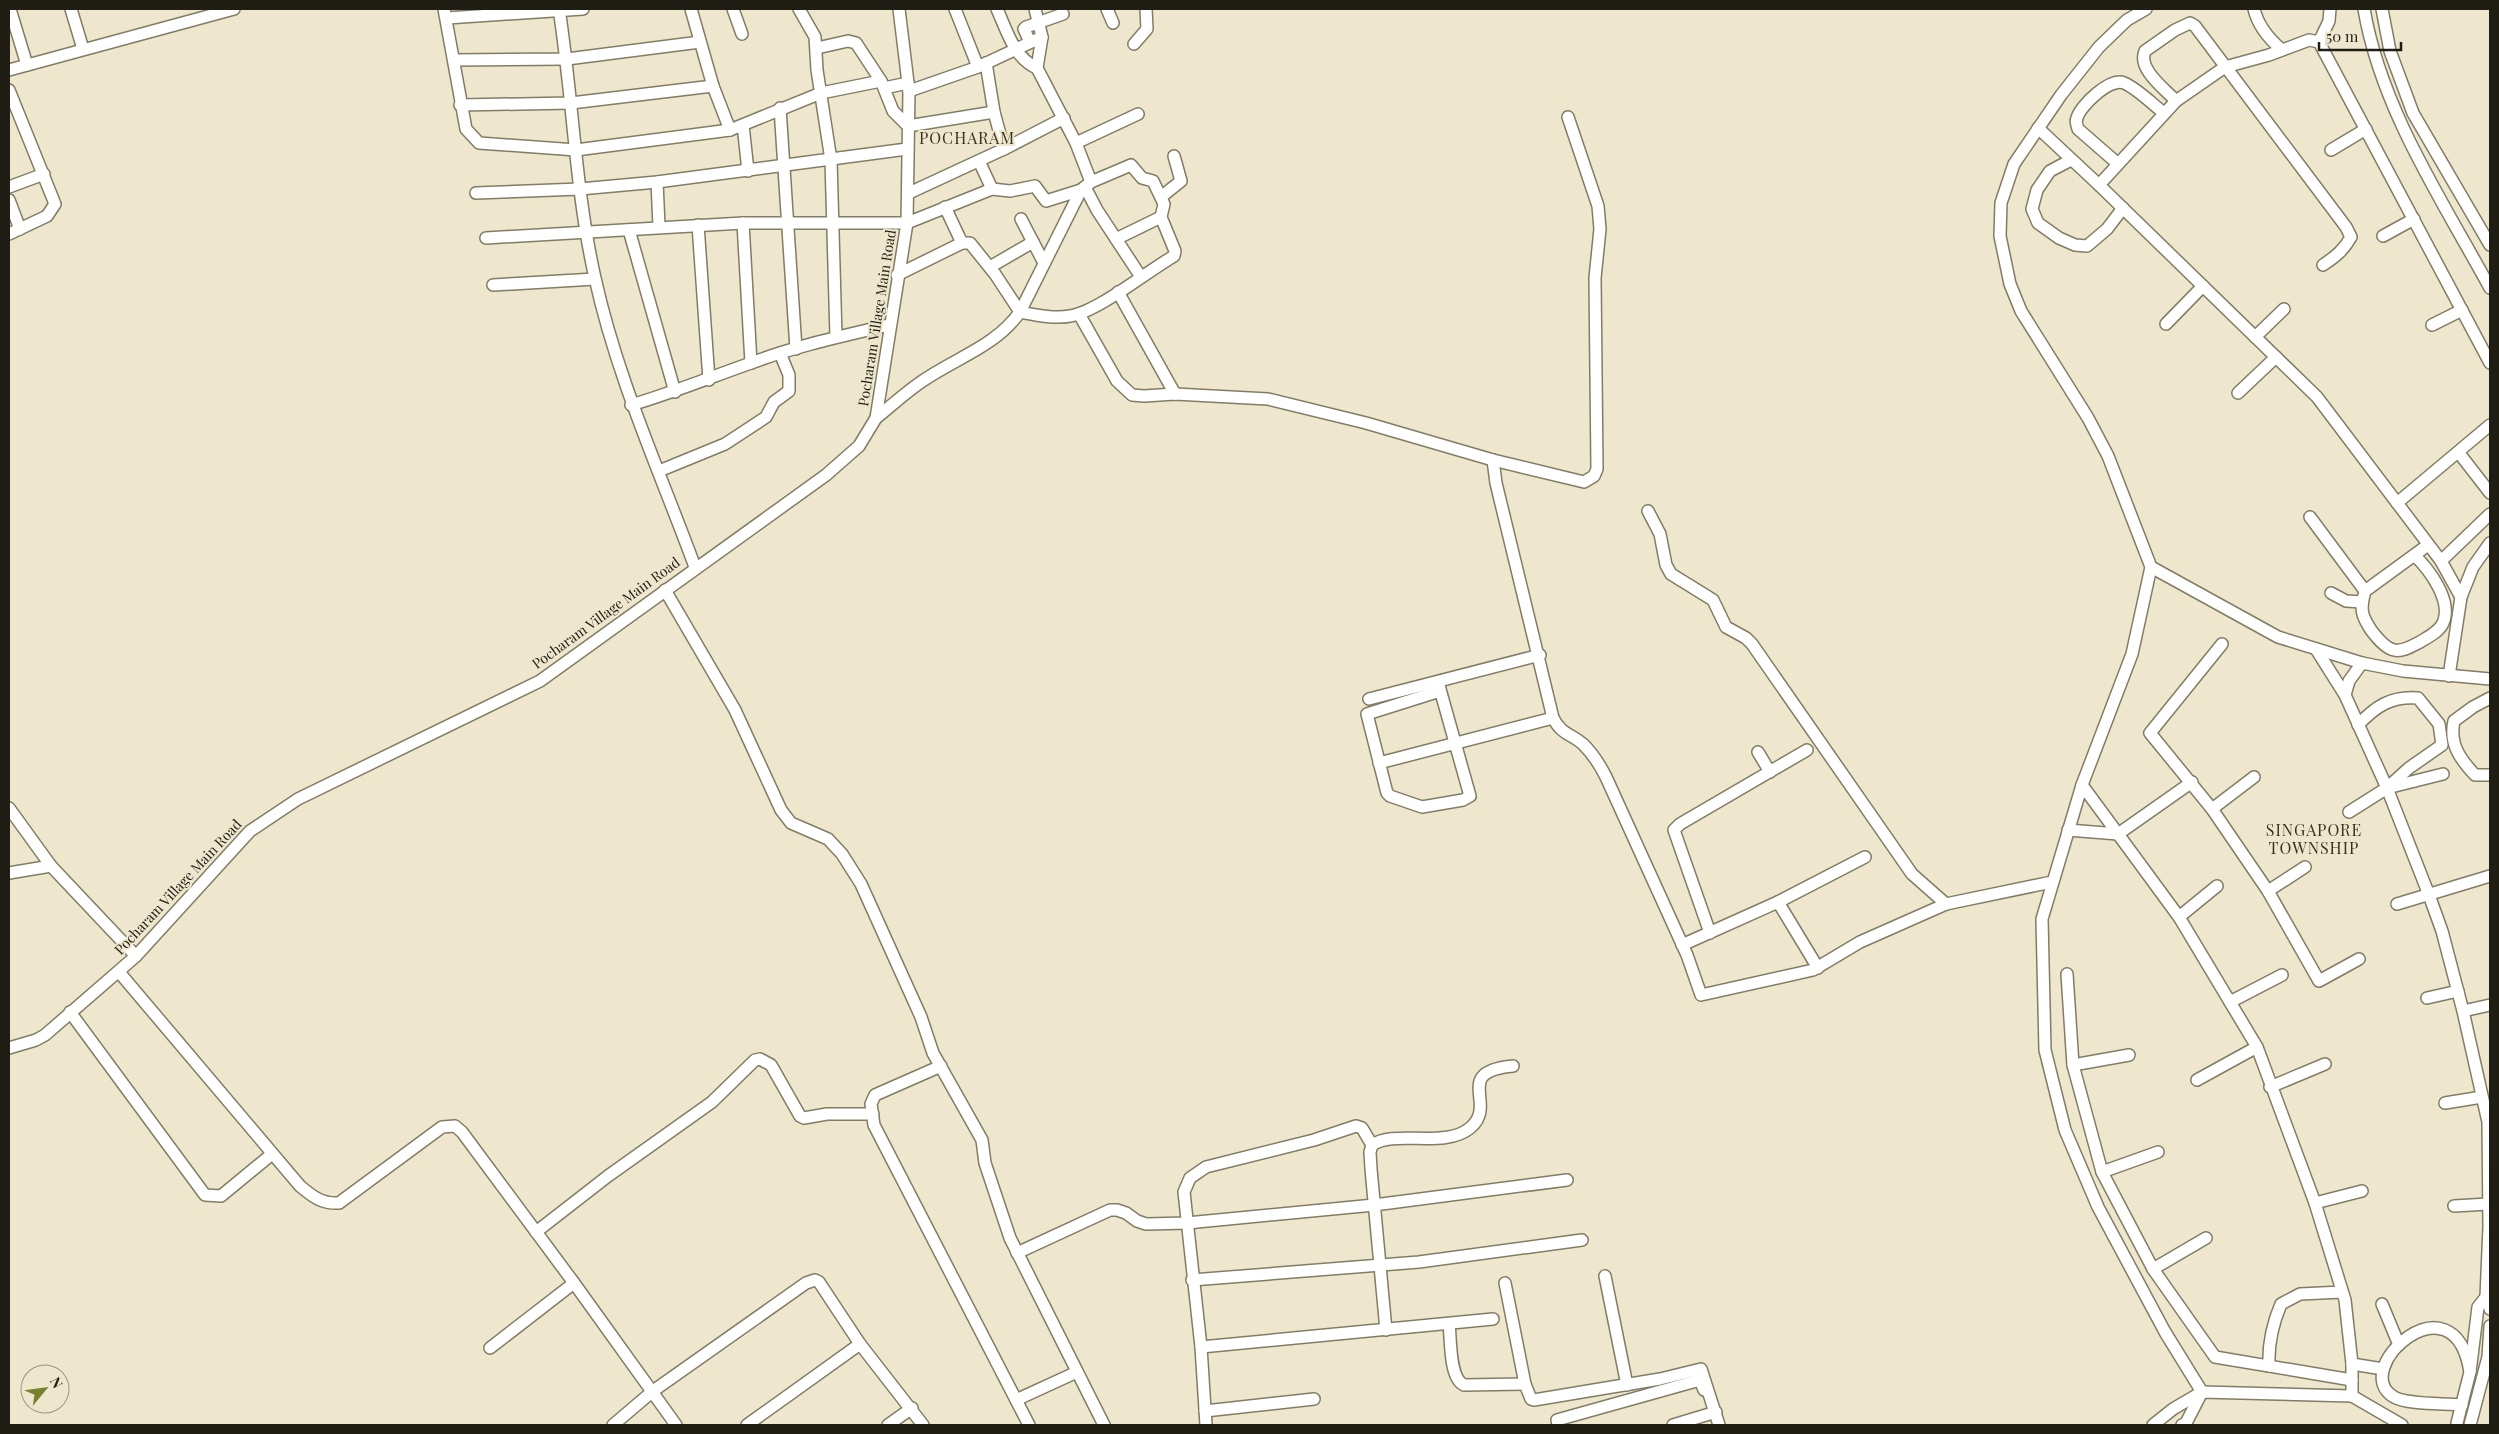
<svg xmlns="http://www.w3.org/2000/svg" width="2499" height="1434" viewBox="0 0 2499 1434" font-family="'Playfair Display',serif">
  <rect width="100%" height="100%" fill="#eee7ce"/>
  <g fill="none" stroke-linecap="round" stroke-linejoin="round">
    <defs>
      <g id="minor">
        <polyline points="10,9 27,65"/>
        <polyline points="71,9 83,49"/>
        <polyline points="444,9 466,129 479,143 576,150 730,130 821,93 881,81"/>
        <path d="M559 9C573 98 575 190 595 278 617 378 660 472 695 567"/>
        <polyline points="691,9 713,86 730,130"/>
        <polyline points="733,9 742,34"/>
        <polyline points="799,9 815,37 817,70 831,160 836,337"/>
        <polyline points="955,9 978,67"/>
        <path d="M997 9C1007 31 1014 58 1037 68"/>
        <polyline points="1107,9 1113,23"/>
        <polyline points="2146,9 2127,20 2099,47 2061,95 2014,164 2001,203 2000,236 2010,284 2021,311 2088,418 2108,456 2151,567 2132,654 2082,785 2042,919 2045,1050 2065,1130 2098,1207 2165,1332 2202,1392"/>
        <path d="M2254 9C2258 26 2269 39 2282 50"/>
        <path d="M2364 9C2381 109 2442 200 2490 288"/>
        <polyline points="2382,9 2390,51 2413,113 2490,245"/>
        <polyline points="447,18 583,9"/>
        <polyline points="1042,37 1037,68 1076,143 1091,182"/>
        <polyline points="1030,42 1024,29 1026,27 1063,14"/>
        <polyline points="2319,42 2329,21 2330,9"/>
        <polyline points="1134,44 1147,29 1146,9"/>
        <polyline points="817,48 848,41 856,43 881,81 893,111 908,126 994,112"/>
        <polyline points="454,60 567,59 700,42"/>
        <polyline points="9,70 234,9"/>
        <polyline points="884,88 908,83"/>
        <polyline points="9,90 55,204 47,216 9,234"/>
        <polyline points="909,91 978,67 1042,37 1035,9"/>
        <path d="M2176 101C2165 89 2137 69 2145 51L2175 30 2190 23 2195 26 2346 227 2351 237C2344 250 2335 257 2323 265"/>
        <polyline points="460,105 571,103 713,86"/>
        <polyline points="780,108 796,349"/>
        <polyline points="743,125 748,171"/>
        <polyline points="2038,128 2099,185 2317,397 2441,561 2461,597"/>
        <polyline points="1076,143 1138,114"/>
        <polyline points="1004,149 1064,118"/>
        <polyline points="2331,150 2366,129"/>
        <polyline points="2071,160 2050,171 2037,190 2032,209 2038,223 2059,238 2075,245 2087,246 2107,229 2123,208"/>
        <polyline points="979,161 992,189"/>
        <path d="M2117 163 2078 129C2077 125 2075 122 2077 118 2080 106 2110 77 2124 83 2138 89 2152 104 2164 113"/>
        <polyline points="657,182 659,226"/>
        <polyline points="2099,185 2176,101 2225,67 2269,55 2309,40 2319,42 2490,363"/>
        <polyline points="9,187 44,174"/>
        <polyline points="1085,187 1097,210 1141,277"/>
        <polyline points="476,193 580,189 657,182 907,149"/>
        <polyline points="909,193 1004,149 994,112 986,63"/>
        <polyline points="1161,197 1181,181 1174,156"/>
        <polyline points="9,200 20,229"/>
        <polyline points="945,207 962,243"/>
        <polyline points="1021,219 1033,242"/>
        <polyline points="743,223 751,363"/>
        <polyline points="698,225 709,380"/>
        <polyline points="629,230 675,392"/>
        <polyline points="2383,236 2414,219"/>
        <polyline points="486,238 743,223 907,223 992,189 1010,191 1035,186 1046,201 1081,190"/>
        <polyline points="1116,239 1161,217"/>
        <polyline points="990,267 1033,242 1044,263"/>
        <polyline points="493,285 595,279"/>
        <polyline points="1118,292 1175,394"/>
        <path d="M1079 314 1117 381 1132 395 1144 396 1175 394 1268 399 1366 423 1493 460 1496 483 1553 718C1562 735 1570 733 1583 744 1593 754 1600 765 1606 777L1687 955 1701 995 1813 970 1860 942 1946 904"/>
        <polyline points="2166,324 2203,286"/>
        <polyline points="2432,325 2462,310"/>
        <polyline points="2255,337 2284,309"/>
        <polyline points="2238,393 2276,357"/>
        <path d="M631 405C672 393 711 377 751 363 796 346 843 336 889 325"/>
        <path d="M876 418C891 406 905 393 921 382 955 358 995 347 1020 312L1081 190 1091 182 1131 165 1142 178 1153 181 1164 204 1161 217 1175 251 1174 256C1148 271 1097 312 1070 316 1054 319 1036 315 1020 312L995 274 970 243H962L897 275"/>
        <polyline points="2459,453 2490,493"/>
        <polyline points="1493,460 1584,482 1594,476 1597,469 1595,278 1600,229 1598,206 1568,117"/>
        <polyline points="659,471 725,444 766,417 774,402 789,391 789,375 780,353"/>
        <polyline points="2397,503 2490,425"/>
        <polyline points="1648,511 1660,534 1666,565 1671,574 1713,600 1726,627 1746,638 1752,644 1912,874 1946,904 2052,882"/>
        <polyline points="2310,517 2365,591"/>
        <path d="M2414 555C2429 569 2453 601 2443 623 2439 632 2428 637 2420 642 2412 646 2403 652 2394 650 2385 648 2377 638 2371 630 2361 615 2360 609 2365 591L2428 545"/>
        <polyline points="2441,561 2490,514"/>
        <polyline points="2151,567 2278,637 2362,663 2403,671 2490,679"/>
        <polyline points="665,590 735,710 781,810 791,823 828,839 842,854 861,884 921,1017 933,1053 982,1140 985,1163 1010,1238 1104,1425"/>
        <polyline points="2331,593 2346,601 2362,602"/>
        <polyline points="2222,644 2150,733 2212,809 2268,891 2319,981 2359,959"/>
        <polyline points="2316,649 2345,695"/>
        <polyline points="2362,663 2349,681 2345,695 2387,788 2429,895 2442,931 2463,1011 2488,1122 2489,1227 2486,1297 2490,1309"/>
        <polyline points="2449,676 2461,597 2473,567 2490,543"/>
        <polyline points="1438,682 1470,796 1463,800 1422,807 1390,796 1387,793 1367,714 1440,691"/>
        <path d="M2490 698 2473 707 2454 721C2449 744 2460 759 2475 775H2490"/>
        <polyline points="1369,699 1540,655"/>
        <path d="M2358 725C2376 706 2391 696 2418 698L2439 724 2442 745 2409 768 2387 788"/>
        <polyline points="1758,752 1770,772"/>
        <polyline points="1379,763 1553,718"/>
        <polyline points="2082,785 2179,917 2257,1047 2315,1203 2345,1300 2352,1364 2352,1396"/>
        <polyline points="9,808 51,866 136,956"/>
        <polyline points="2212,809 2254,777"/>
        <polyline points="2349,812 2387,788 2443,774"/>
        <polyline points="2068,830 2118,834 2192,782"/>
        <polyline points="9,873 51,866"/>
        <polyline points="2268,891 2305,867"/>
        <polyline points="1778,902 1818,968"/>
        <polyline points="2397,904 2490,876"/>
        <polyline points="2179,917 2217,886"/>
        <polyline points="1710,933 1674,830 1680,824 1807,750"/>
        <polyline points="1682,945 1778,902 1865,857"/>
        <path d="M119 972 300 1186C313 1197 322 1204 339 1203L442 1127 455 1126 462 1132 574 1283 676 1425"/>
        <polyline points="2067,974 2073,1065 2102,1172 2153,1269 2215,1357 2352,1380"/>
        <polyline points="2427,998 2458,991"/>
        <polyline points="2230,1002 2282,975"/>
        <polyline points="2463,1011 2490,1005"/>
        <polyline points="70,1012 205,1195 221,1196 272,1154"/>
        <polyline points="9,1048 36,1040 45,1035 136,956 250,831 298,799 540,681 826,475 859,446 876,418 907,223 909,91 899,9"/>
        <polyline points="2073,1065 2129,1055"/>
        <polyline points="941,1066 875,1095 871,1104 874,1125 1029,1425"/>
        <polyline points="2197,1080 2257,1047"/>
        <polyline points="2270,1087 2325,1064"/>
        <polyline points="2445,1103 2482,1097"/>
        <polyline points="2102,1172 2158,1152"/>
        <polyline points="2315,1203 2362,1191"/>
        <polyline points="2454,1206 2488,1204"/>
        <polyline points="536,1232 608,1176 712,1102 755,1060 760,1059 771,1065 800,1116 804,1118 827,1114 873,1114"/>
        <polyline points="1017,1253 1110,1210 1117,1210 1126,1213 1137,1221 1146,1224 1187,1223 1374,1205 1567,1180"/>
        <polyline points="2153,1269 2206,1238"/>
        <polyline points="1605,1276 1627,1385"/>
        <polyline points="1192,1280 1419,1262 1582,1240"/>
        <polyline points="1505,1283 1525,1384 1531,1399 1534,1400 1660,1379 1701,1369 1719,1425"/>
        <polyline points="2382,1304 2399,1345"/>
        <path d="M1449 1324C1451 1339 1449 1378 1464 1385L1525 1384"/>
        <path d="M1386 1330 1371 1169 1370 1152 1372 1145C1395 1129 1445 1149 1470 1128 1499 1104 1451 1072 1513 1066"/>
        <polyline points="1201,1347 1493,1319"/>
        <polyline points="490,1348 574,1283"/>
        <polyline points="2352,1364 2383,1369"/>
        <path d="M2269 1366C2268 1343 2272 1325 2281 1304L2300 1294 2342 1292"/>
        <polyline points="1016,1400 1077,1372"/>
        <path d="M2462 1405C2445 1403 2408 1405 2394 1397 2347 1370 2454 1272 2470 1372"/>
        <polyline points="1205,1411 1314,1399"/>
        <polyline points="2457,1423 2470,1372 2478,1307 2486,1297"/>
        <polyline points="613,1425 653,1391 806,1283 815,1280 819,1282 860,1344 923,1425"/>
        <polyline points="747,1425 860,1344"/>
        <polyline points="888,1425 912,1408"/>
        <polyline points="1206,1425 1201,1347 1184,1192 1190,1178 1206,1167 1314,1140 1356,1126 1362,1128 1372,1145"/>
        <polyline points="1558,1425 1557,1420 1700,1380 1704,1390"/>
        <polyline points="1673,1425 1716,1412"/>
        <polyline points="2153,1425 2173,1409 2202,1392 2352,1396 2402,1425"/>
        <polyline points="2182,1425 2186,1423 2202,1392"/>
        <polyline points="2470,1425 2488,1357 2490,1326"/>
      </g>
    </defs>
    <use href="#minor" stroke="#827c65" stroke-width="14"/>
    <use href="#minor" stroke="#fff" stroke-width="11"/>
  </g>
  <g text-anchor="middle" stroke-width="4" stroke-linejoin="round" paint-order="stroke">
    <g font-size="14" fill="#201d14" stroke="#eee7ce">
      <text transform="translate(877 318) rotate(-81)" y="5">Pocharam Village Main Road</text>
      <text transform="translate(606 613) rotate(-36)" y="5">Pocharam Village Main Road</text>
      <text transform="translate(178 887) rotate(-47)" y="5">Pocharam Village Main Road</text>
    </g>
    <g font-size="16" letter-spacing="1" fill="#38321e" stroke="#eee7ce">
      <text x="967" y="144">POCHARAM</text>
      <text x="2314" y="836">SINGAPORE<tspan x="2314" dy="18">TOWNSHIP</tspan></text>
    </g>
  </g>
  <rect width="2499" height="1434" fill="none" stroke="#201d14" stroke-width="20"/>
  <g transform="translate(45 1389) rotate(61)"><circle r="24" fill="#eee7ce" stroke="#9c9684"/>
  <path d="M0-4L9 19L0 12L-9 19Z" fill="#78812e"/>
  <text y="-8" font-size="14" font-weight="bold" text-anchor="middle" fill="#201d14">N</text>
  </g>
  <path d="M2319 42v8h82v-8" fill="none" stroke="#201d14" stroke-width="2.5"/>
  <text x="2326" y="42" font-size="15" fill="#201d14" stroke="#eee7ce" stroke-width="4" paint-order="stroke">50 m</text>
</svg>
